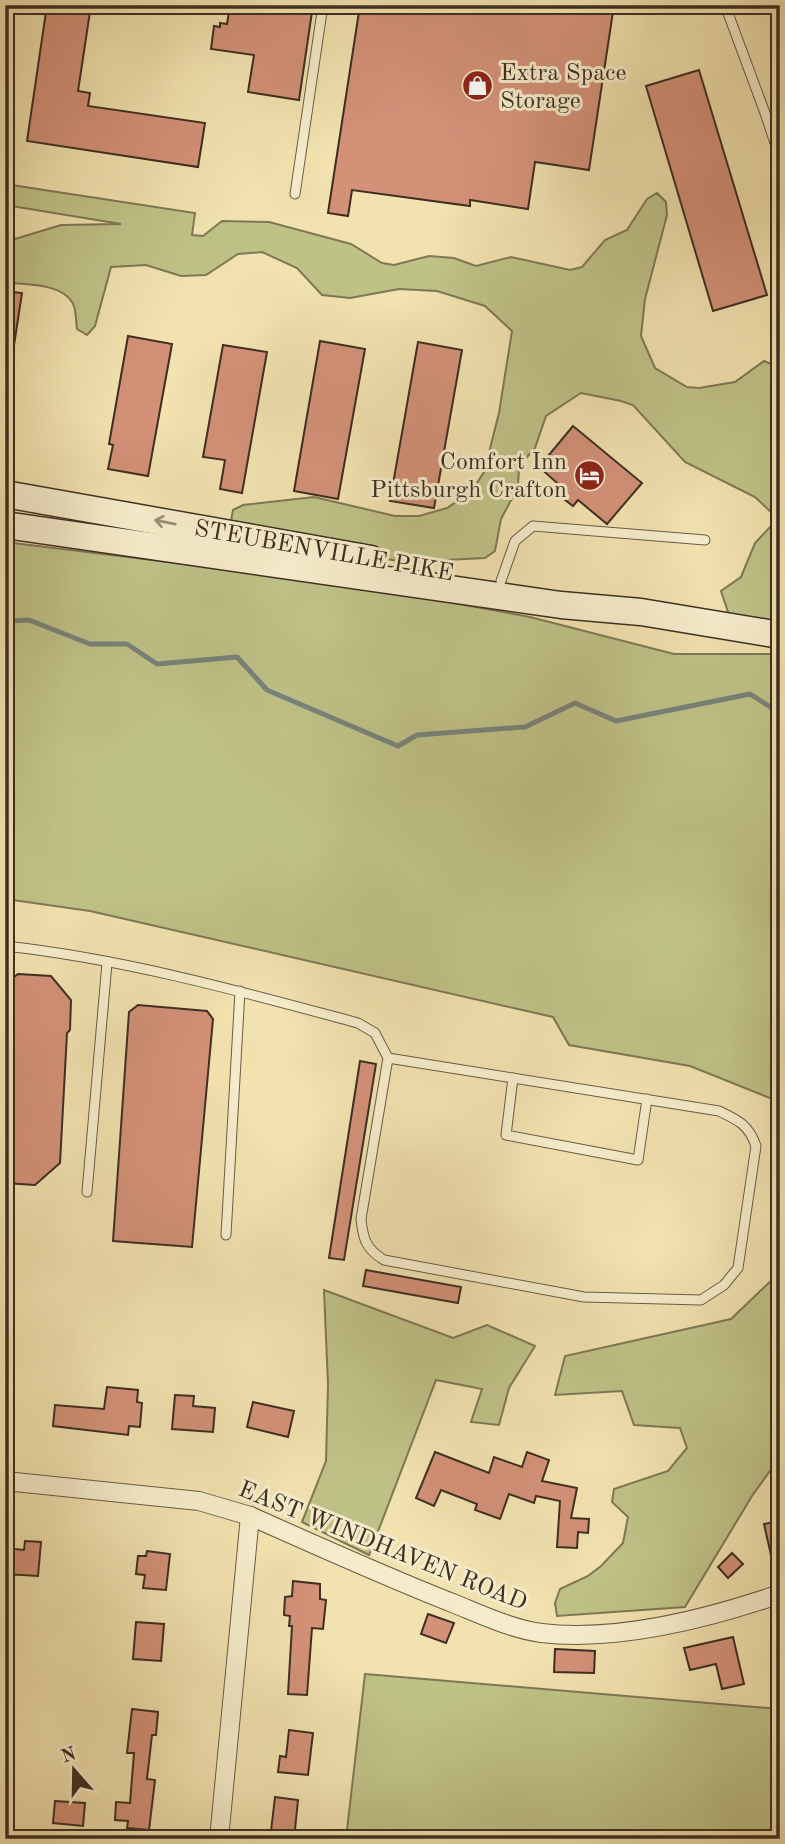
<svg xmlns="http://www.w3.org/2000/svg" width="785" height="1844" viewBox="0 0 785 1844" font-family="'Old Standard TT',serif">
  <rect width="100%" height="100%" fill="#f1e2af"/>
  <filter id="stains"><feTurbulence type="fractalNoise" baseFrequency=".00286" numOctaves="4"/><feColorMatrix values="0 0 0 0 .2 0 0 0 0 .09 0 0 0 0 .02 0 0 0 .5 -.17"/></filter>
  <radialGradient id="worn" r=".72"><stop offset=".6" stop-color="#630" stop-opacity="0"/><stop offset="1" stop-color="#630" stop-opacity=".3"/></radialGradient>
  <g fill="#bfc287" stroke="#7e7854" stroke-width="2">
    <path d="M5 184 195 213 192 235 203 236 222 221 269 222 351 244 382 263 394 265 429 256 454 258 476 266 511 257 570 270 582 267 605 240 627 230 647 199 657 193 666 202 667 215 645 299 641 336 655 368 687 387 699 388 735 382 764 361 776 366 780 373V631L732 624 721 591 741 577 755 543 772 525V513L755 497 685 462 633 405 621 401 581 393 546 416 535 448 519 466 518 487 501 519 495 551 485 558 404 562 229 532 233 510 243 505 314 497 395 516H419L447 508 471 492 484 472 499 413 512 331 485 306 437 291 399 289 350 298 322 295 297 268 262 252 238 254 206 275 181 276 146 265 111 267 95 326 87 335 77 329C76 322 76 312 74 306 65 283 25 284 5 283V242L61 225 121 224 5 205Z"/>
    <polygon points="5,542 355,585 530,617 674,654 780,654 780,1102 690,1066 569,1045 553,1017 90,911 5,899"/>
    <polygon points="780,1272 780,1457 752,1496 685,1607 557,1616 555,1603 560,1589 588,1576 601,1566 623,1543 628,1517 612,1502 614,1489 668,1471 687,1448 680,1428 634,1425 622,1391 555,1395 565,1356 731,1319"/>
    <polygon points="324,1290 453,1338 487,1325 535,1346 509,1388 499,1425 471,1422 482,1389 436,1380 369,1555 302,1522 326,1461 328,1384"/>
    <polygon points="365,1674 780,1709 780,1839 346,1839"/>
  </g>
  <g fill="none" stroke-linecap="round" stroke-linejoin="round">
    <polyline stroke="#78837b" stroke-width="5" points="5,621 29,620 90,644 127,644 157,664 237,657 267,690 398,746 417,735 525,727 575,703 616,721 750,694 780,713"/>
  </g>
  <g fill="#d39178" stroke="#3d2f22" stroke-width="2">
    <polygon points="47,5 91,5 78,91 90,93 88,106 205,123 198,167 27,141"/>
    <polygon points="230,5 313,5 299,100 248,92 254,55 211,49 214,26 220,27 220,23 227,24"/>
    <polygon points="360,5 614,5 589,170 535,162 528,209 470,200 470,206 352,190 348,216 328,213"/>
    <polygon points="699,70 767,295 713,311 646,86"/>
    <polygon points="5,291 22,293 13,352 5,351"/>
    <polygon points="128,336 172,344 148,476 108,469 113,445 109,444"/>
    <polygon points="320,341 365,349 338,499 294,491"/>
    <polygon points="418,342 462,350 434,508 390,501"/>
    <polygon points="223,345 267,352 242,493 220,489 225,460 203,457"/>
    <polygon points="573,426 642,483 607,524 578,500 573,506 560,496 565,490 539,467"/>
    <polygon points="18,974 51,976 71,1000 70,1030 67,1033 60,1163 35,1185 5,1183 5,984"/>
    <polygon points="138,1005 207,1011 213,1019 192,1247 113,1241 129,1012"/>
    <polygon points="360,1061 376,1064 344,1260 329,1258"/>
    <polygon points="366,1270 461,1287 458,1303 363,1286"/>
    <polygon points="107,1387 138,1390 137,1402 142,1403 140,1427 129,1426 128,1435 53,1426 55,1405 104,1409"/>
    <polygon points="175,1395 194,1396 193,1406 215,1408 213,1432 172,1429"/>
    <polygon points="253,1402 294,1411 288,1437 247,1427"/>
    <polygon points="435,1452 489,1473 494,1457 522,1467 527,1452 549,1460 542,1481 577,1488 571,1518 589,1519 588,1533 578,1532 577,1548 557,1547 560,1501 536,1496 534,1503 509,1494 500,1519 475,1510 477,1504 441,1490 434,1506 416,1498"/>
    <polygon points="780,1521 780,1567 774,1568 764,1524"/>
    <polygon points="25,1541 41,1542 38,1576 5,1574 6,1548 24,1550"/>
    <polygon points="147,1551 170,1554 166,1590 143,1588 145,1575 136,1574 138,1556 146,1556"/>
    <polygon points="732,1553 743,1564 728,1578 718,1567"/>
    <polygon points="293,1581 320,1584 320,1599 326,1600 323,1629 312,1628 307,1695 288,1694 292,1626 289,1626 290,1616 284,1615 285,1597 292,1596"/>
    <polygon points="428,1614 454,1623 446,1643 421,1634"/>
    <polygon points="136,1622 164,1624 161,1661 133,1659"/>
    <polygon points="733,1637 744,1684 722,1689 716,1664 690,1670 684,1648"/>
    <polygon points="555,1649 595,1651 594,1673 554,1672"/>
    <polygon points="132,1709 158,1712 156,1735 152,1735 147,1779 155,1780 149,1830 127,1828 128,1821 115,1820 116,1802 130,1803 134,1753 127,1753"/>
    <polygon points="289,1730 313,1733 308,1775 278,1772 280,1756 286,1757"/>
    <polygon points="275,1797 298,1800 294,1839 274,1839 275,1831 271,1831"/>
    <polygon points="55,1801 85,1803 83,1826 53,1823"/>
  </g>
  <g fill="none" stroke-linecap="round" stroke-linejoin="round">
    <defs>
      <g id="service">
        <polyline points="725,5 765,113 780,158"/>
        <polyline points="295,194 323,5"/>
        <polyline points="501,581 515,541 533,526 705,540"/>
        <path d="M5 946C125 959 243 992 358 1023L375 1033 388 1058 361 1219C363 1239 366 1249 384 1260L584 1297 701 1300 724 1285 738 1268 756 1146C749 1125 738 1120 719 1111L388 1058"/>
        <polyline points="513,1078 506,1135 638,1160 647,1099"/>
        <polyline points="87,1192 107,963"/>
        <polyline points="226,1235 240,991"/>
      </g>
      <g id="minor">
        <path d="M5 1481 199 1501 250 1516C318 1546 386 1577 455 1604 482 1615 512 1629 541 1633 618 1642 707 1619 780 1594"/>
        <polyline points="219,1839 250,1516"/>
      </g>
      <g id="secondary">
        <polyline points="5,494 371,559"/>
        <polyline points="5,525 561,605 641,612 780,635"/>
      </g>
    </defs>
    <use href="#service" stroke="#6a5c45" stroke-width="11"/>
    <use href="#minor" stroke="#6a5c45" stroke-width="20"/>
    <use href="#secondary" stroke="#3d2f22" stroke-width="29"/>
    <use href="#service" stroke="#f6eccb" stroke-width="9"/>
    <use href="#minor" stroke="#f6eccb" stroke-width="18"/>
    <use href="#secondary" stroke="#f6eccb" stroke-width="26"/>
  </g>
  <defs><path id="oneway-shaft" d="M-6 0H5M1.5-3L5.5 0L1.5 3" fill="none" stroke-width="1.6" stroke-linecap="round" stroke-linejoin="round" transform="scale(1.75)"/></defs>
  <use stroke="#9a8e76" href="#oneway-shaft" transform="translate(165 522) rotate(-169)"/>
  <defs>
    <symbol id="shop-disc" viewBox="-11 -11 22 22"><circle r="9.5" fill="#8f2418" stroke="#f6eccb"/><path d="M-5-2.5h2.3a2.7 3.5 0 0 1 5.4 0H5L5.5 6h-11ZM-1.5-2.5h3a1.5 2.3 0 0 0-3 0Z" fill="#fff"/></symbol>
    <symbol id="hotel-disc" viewBox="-11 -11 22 22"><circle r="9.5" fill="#8f2418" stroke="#f6eccb"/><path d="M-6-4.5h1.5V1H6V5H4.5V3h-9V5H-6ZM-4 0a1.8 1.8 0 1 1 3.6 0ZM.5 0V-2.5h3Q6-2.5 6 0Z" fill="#fff"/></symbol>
  </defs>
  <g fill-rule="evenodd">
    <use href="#shop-disc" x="460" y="68" width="35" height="35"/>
    <use href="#hotel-disc" x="572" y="458" width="35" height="35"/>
  </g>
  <g text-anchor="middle" stroke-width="6" stroke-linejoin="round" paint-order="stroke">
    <g font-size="24" fill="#3d2f22" stroke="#f6eccb" text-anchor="start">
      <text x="500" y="80">Extra Space<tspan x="500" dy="28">Storage</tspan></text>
      <text x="567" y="469" text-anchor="end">Comfort Inn<tspan x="567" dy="28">Pittsburgh Crafton</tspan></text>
    </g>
    <g font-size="24" fill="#3d2f22" stroke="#f6eccb">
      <text transform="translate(324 550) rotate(10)" y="8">STEUBENVILLE PIKE</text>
      <text transform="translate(383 1545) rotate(22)" y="8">EAST WINDHAVEN ROAD</text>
    </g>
  </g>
  <rect width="785" height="1844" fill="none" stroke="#f1e2af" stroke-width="28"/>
  <rect x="7" y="7" width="771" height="1830" fill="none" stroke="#3d2f22" stroke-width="3.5"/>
  <rect x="14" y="14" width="757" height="1816" fill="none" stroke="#3d2f22" stroke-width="2"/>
  <g transform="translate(74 1770) rotate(340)" stroke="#f6eccb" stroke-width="5" paint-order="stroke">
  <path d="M0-5L12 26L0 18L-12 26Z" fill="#3d2f22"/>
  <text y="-10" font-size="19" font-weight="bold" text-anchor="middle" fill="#3d2f22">N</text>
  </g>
  <rect width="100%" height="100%" filter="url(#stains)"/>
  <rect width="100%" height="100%" fill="url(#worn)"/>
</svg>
